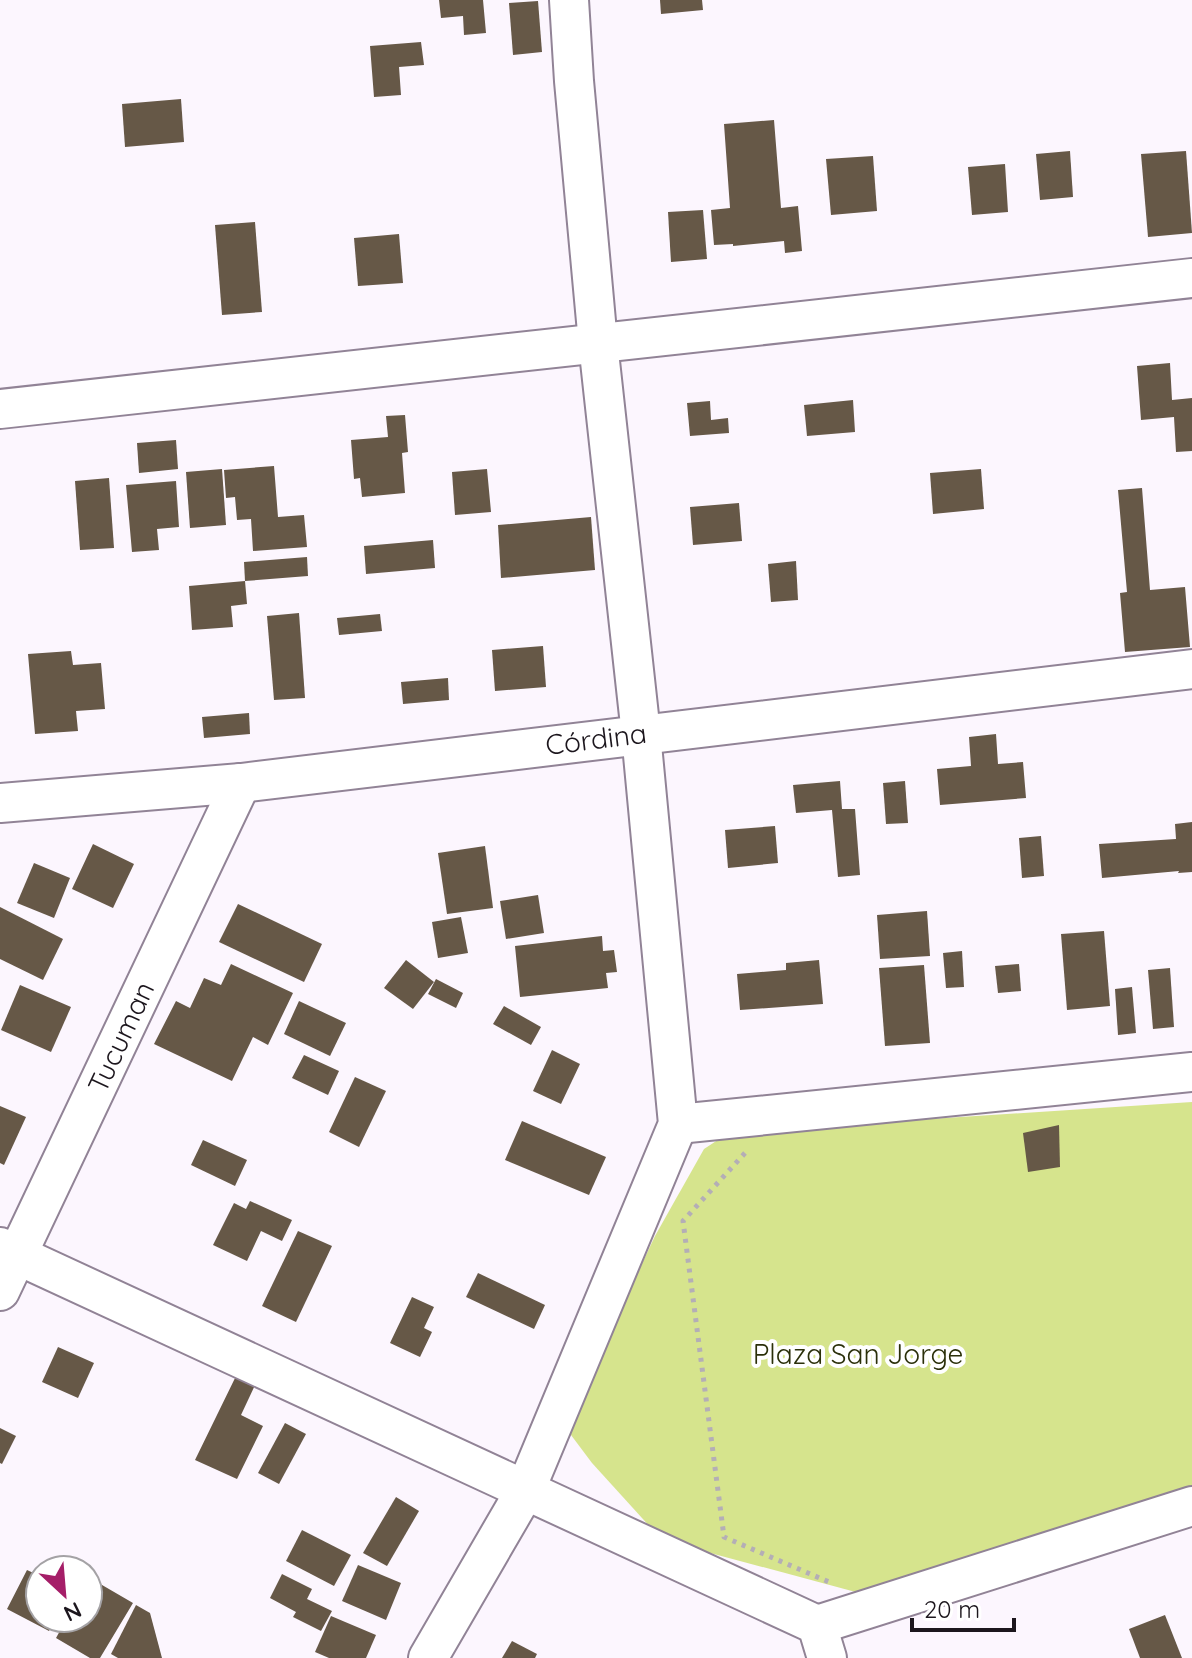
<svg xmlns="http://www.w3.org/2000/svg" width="1192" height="1658" viewBox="0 0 1192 1658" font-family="Quicksand,sans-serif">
  <rect width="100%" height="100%" fill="#fcf6fe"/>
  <polygon fill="#d6e48d" points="1192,1102 1192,1487 863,1594 662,1540 592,1463 565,1427 655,1236 704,1149 730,1132"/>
  <g fill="#665847">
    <polygon points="439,0 483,0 486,33 464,35 463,16 441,18"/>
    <polygon points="660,0 702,0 703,10 661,14"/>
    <polygon points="538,1 542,52 513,55 509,3"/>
    <polygon points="421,42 424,65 399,67 401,95 374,97 370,46"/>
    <polygon points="181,99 184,142 125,147 122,104"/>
    <polygon points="774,120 781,208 798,206 802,251 785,253 784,241 733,246 733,244 714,245 711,210 730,208 724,124"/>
    <polygon points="1070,151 1073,197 1040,200 1036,154"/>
    <polygon points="1186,151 1192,233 1148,237 1141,154"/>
    <polygon points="873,156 877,211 831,215 826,159"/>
    <polygon points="1005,164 1008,212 972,215 968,167"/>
    <polygon points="703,210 707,259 671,262 668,212"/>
    <polygon points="255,222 262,312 222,315 215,225"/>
    <polygon points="399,234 403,283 358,286 354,238"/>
    <polygon points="1170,363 1172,400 1192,398 1192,451 1176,452 1174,417 1141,420 1137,366"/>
    <polygon points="853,400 855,432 807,436 804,405"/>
    <polygon points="710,401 711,420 728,418 729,433 690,436 687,403"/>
    <polygon points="405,415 408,452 402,453 405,493 362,497 360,478 354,479 351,440 388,437 386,416"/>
    <polygon points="176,440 178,469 139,473 137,443"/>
    <polygon points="274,466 278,517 304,515 307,547 253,551 251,519 237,520 235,497 226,498 224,470"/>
    <polygon points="222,469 226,525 190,528 186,472"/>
    <polygon points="487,469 491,512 455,515 452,472"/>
    <polygon points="981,469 984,509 933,514 930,473"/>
    <polygon points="109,478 114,548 80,550 75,481"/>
    <polygon points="176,481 179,527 157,529 159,550 132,552 126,485"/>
    <polygon points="1142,488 1150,590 1185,587 1190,647 1125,652 1120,593 1127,592 1118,490"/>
    <polygon points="739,503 742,541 693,545 690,507"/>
    <polygon points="591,517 595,570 501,578 498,525"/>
    <polygon points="433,540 435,568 366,574 364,546"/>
    <polygon points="307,557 308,576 245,581 244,562"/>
    <polygon points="796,561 798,600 771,602 768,564"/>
    <polygon points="245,581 247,604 231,606 233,627 192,630 189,586"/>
    <polygon points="299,613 305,698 274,700 267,616"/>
    <polygon points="380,614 382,631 339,635 337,618"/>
    <polygon points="543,646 546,687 495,691 492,650"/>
    <polygon points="71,651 73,665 101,663 105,709 76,711 78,731 35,734 28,654"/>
    <polygon points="448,678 449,700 403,704 401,682"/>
    <polygon points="249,713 250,734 204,738 202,717"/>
    <polygon points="996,734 998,764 1023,762 1026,798 940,805 937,769 971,766 969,737"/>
    <polygon points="840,781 842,809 855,809 860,875 838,877 832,810 796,813 793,785"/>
    <polygon points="905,781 908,823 886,824 883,783"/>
    <polygon points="1192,822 1192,872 1178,873 1179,871 1102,878 1099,844 1176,839 1175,824"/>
    <polygon points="775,826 778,863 728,868 725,830"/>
    <polygon points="1041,836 1044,876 1022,878 1019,838"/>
    <polygon points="93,844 134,864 113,908 72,889"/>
    <polygon points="485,846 493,908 447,914 438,853"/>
    <polygon points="34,863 70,878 54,918 17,903"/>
    <polygon points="538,895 544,933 506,939 500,901"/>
    <polygon points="238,904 322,944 304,982 219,942"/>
    <polygon points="0,907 63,939 43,980 0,959"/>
    <polygon points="927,911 930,956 880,959 877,915"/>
    <polygon points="461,917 468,953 438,958 432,922"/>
    <polygon points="1104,931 1110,1006 1067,1010 1061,934"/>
    <polygon points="602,936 603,951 614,950 617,972 606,973 608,988 520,997 515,946"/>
    <polygon points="962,951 964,987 946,988 943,953"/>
    <polygon points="406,960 434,982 413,1009 384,988"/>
    <polygon points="819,960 823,1004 740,1010 737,974 786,970 786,963"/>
    <polygon points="231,964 293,993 268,1045 253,1037 232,1081 154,1044 176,1001 190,1008 204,978 221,985"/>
    <polygon points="1019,964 1021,991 998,993 995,966"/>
    <polygon points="924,965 930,1043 885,1046 879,968"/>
    <polygon points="1170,968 1174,1027 1153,1029 1148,970"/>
    <polygon points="436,979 463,993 456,1008 428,994"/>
    <polygon points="20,985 71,1007 51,1052 1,1030"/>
    <polygon points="1132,987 1136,1033 1118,1035 1115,989"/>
    <polygon points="299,1001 346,1023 330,1056 284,1034"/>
    <polygon points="504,1006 541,1027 531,1045 493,1024"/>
    <polygon points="552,1050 580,1064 561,1104 533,1091"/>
    <polygon points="304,1055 339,1071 328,1095 292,1078"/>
    <polygon points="355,1077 386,1091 359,1147 329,1132"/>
    <polygon points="0,1106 26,1117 4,1165 0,1163"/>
    <polygon points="522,1121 606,1157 589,1195 505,1160"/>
    <polygon points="1059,1125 1060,1167 1028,1172 1023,1133"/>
    <polygon points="203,1140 247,1160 235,1186 191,1165"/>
    <polygon points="250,1201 292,1220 282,1241 261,1231 247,1261 213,1245 234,1203 246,1209"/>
    <polygon points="298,1231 332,1246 296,1322 262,1306"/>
    <polygon points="478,1273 545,1305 534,1329 466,1297"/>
    <polygon points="412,1297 434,1307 424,1328 432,1332 420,1357 390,1343"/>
    <polygon points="58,1347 94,1363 78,1398 42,1382"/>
    <polygon points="237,1374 256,1383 241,1415 263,1426 237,1479 195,1460"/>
    <polygon points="285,1423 306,1434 279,1484 258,1473"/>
    <polygon points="0,1428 16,1436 2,1464 0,1463"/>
    <polygon points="396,1497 419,1511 387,1566 363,1553"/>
    <polygon points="302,1530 351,1555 334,1586 286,1561"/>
    <polygon points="358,1565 401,1583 386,1620 342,1601"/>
    <polygon points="27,1570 40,1576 40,1618 56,1618 49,1631 7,1609"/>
    <polygon points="282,1574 312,1589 307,1599 332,1611 321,1631 293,1617 296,1612 270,1598"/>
    <polygon points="90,1578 133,1603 100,1658 90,1658 56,1638 67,1618 88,1618 88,1582"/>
    <polygon points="136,1605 150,1613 162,1658 118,1658 111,1654"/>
    <polygon points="1165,1615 1182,1658 1140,1658 1129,1629"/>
    <polygon points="331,1616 376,1635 366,1658 329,1658 315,1652"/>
    <polygon points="512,1641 537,1654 535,1658 502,1658"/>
  </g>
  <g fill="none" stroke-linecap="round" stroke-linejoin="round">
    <defs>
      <g id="street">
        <polyline points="0,409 1192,278"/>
        <polyline points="0,803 241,783 1192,669"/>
        <polyline points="678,1124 1192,1072"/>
        <polyline points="0,1247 817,1625 827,1658"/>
        <polyline points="0,1291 241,783"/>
        <polyline points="817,1625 1192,1506"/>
        <polyline points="428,1658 525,1491 678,1124 641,734 598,343 574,81 569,0"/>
      </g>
    </defs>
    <use href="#street" stroke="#918396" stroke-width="42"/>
    <polyline stroke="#b4aeb6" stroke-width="5" stroke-dasharray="4 6" stroke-linecap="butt" points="745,1153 683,1221 724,1537 829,1582"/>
    <use href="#street" stroke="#fff" stroke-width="38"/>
  </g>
  <g text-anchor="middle" stroke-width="8" stroke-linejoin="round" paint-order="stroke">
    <g font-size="28" fill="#1c161d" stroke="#fff">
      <text transform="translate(596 739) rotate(-7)" y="10">Córdina</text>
      <text transform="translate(121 1037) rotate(-65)" y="10">Tucuman</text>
    </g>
    <g font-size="28" fill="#2b300a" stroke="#fff">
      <text x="858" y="1364">Plaza San Jorge</text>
    </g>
  </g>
  <g transform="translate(64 1594) rotate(154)"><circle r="38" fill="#ffffff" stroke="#a4a2a5" stroke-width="2"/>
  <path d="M0-6L14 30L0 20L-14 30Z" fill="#a51e68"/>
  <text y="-12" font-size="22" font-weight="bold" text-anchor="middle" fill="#1c161d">N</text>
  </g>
  <path d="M912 1618v12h102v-12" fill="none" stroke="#1c161d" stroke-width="4"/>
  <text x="924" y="1618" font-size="24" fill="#1c161d" stroke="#ffffff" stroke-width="6" paint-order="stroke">20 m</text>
</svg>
